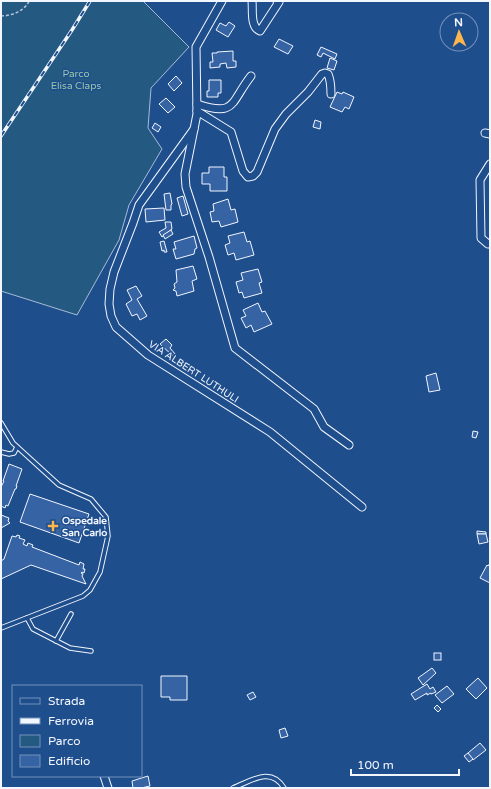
<svg xmlns="http://www.w3.org/2000/svg" width="491" height="789" viewBox="0 0 491 789" font-family="'Varela Round',sans-serif">
  <rect width="100%" height="100%" fill="#1f4e8c"/>
  <polygon fill="#245a82" stroke="#a8bbd7" points="1,1 143,1 189,47 151,88 148,128 162,149 129,205 119,240 77,315 1,291"/>
  <g fill="#3563a3" stroke="#f2f6ff">
    <polygon points="229,22 235,26 228,37 216,30 220,23 226,26"/>
    <polygon points="279,39 293,46 288,54 274,47"/>
    <polygon points="321,47 337,54 335,59 323,53 321,57 317,55"/>
    <polygon points="233,51 233,61 236,61 236,67 227,68 226,63 220,64 220,67 210,68 210,62 213,62 212,53 217,53 217,52"/>
    <polygon points="330,58 337,61 334,70 327,68"/>
    <polygon points="176,76 182,83 174,91 168,84"/>
    <polygon points="209,80 221,80 221,93 218,93 218,97 207,97 207,91 209,91"/>
    <polygon points="337,92 342,94 343,92 354,97 349,109 345,107 342,112 330,107"/>
    <polygon points="166,98 175,107 168,113 159,104"/>
    <polygon points="315,120 321,122 320,129 313,127"/>
    <polygon points="155,123 161,127 158,132 152,128"/>
    <polygon points="209,167 224,167 224,177 227,177 227,191 210,191 210,184 202,184 202,173 209,173"/>
    <polygon points="170,193 172,204 171,205 171,210 166,210 164,194"/>
    <polygon points="183,196 188,214 182,216 177,198"/>
    <polygon points="228,199 231,210 235,209 238,222 221,227 219,221 212,222 210,212 214,211 213,204"/>
    <polygon points="164,208 165,220 146,222 145,209"/>
    <polygon points="165,222 171,222 172,229 162,237 159,232 166,228"/>
    <polygon points="171,230 173,234 165,239 163,235"/>
    <polygon points="244,232 247,242 250,241 254,255 236,260 234,253 228,255 225,245 230,243 228,236"/>
    <polygon points="194,236 197,248 195,249 194,254 176,259 173,249 176,249 174,242"/>
    <polygon points="164,241 167,252 164,252 164,250 162,251 160,242"/>
    <polygon points="193,266 197,279 192,281 194,291 177,296 176,291 173,290 175,288 174,284 177,282 176,270"/>
    <polygon points="258,269 262,282 259,283 262,293 244,298 242,292 239,293 236,282 243,280 241,273"/>
    <polygon points="136,286 142,296 137,299 147,316 140,320 137,314 132,316 126,304 132,300 127,290"/>
    <polygon points="258,303 262,312 265,311 272,324 254,332 251,325 246,328 241,318 246,316 243,310"/>
    <polygon points="166,339 172,345 170,348 176,355 174,357 160,344"/>
    <polygon points="436,373 440,390 429,392 426,376"/>
    <polygon points="473,431 478,432 476,438 472,437"/>
    <polygon points="9,464 22,469 16,486 17,486 16,489 15,489 8,506 6,505 5,508 1,506 1,487 4,481 3,481"/>
    <polygon points="30,494 89,514 79,543 20,522"/>
    <polygon points="1,515 9,518 8,521 10,523 1,528"/>
    <polygon points="477,531 486,532 486,534 477,534"/>
    <polygon points="477,534 486,534 488,542 479,544"/>
    <polygon points="17,535 20,536 19,538 25,540 23,544 27,546 28,543 33,545 32,547 79,565 80,562 84,564 83,569 85,569 84,573 82,572 81,573 83,574 82,576 86,584 31,565 1,579 1,561 4,559 12,536 16,537"/>
    <polygon points="490,563 490,583 480,578 487,565 488,566"/>
    <rect x="434" y="653" width="7" height="7"/>
    <polygon points="432,668 436,673 423,685 418,678"/>
    <polygon points="161,676 187,676 187,700 170,700 170,697 161,697"/>
    <polygon points="478,678 487,688 476,699 466,689"/>
    <polygon points="427,684 430,689 433,687 436,692 431,694 431,693 427,695 427,693 415,700 411,694"/>
    <polygon points="447,686 454,694 442,703 435,695"/>
    <polygon points="253,692 256,697 250,700 247,695"/>
    <polygon points="437,705 441,709 438,712 434,708"/>
    <polygon points="285,728 288,736 281,738 279,730"/>
    <polygon points="480,743 486,750 473,760 468,753"/>
    <polygon points="468,753 473,759 469,762 464,756"/>
    <polygon points="148,776 150,786 141,788 133,788 132,781"/>
  </g>
  <g fill="none" stroke-linecap="round" stroke-linejoin="round">
    <defs>
      <g id="lane">
        <polyline points="1,423 13,443 59,485 91,499 106,517 108,536 100,572 90,590 83,596 1,628"/>
        <polyline points="1,452 9,454 14,453 17,447"/>
        <polyline points="27,618 33,629 70,648 91,651"/>
        <polyline points="56,641 71,614"/>
        <path d="M233 788C251 781 271 766 284 788"/>
      </g>
      <g id="street">
        <polyline points="222,1 196,47 197,114 185,174 186,187 209,257 235,348 314,409 324,427 349,445"/>
        <path d="M252 1C253 10 250 27 260 31L279 2 277 1"/>
        <path d="M197 104C236 117 230 103 251 76"/>
        <path d="M197 111 231 132 243 171 248 177 253 176 257 172 275 129 286 114 308 92 322 74 325 73 328 74C331 81 331 87 331 94"/>
        <polyline points="194,129 139,205 133,223 114,272 110,289 109,304 111,316 116,327 148,355 270,432 362,507"/>
        <polyline points="485,133 490,134"/>
        <polyline points="490,164 480,180 481,238 488,244 490,244"/>
        <polyline points="104,776 108,788"/>
      </g>
    </defs>
    <use href="#lane" stroke="#f2f6ff" stroke-width="5.5"/>
    <use href="#street" stroke="#f2f6ff" stroke-width="9"/>
    <path stroke="#b3c4dc" stroke-width="1.5" stroke-dasharray="3 2" stroke-linecap="butt" d="M1 16C11 16 25 11 29 1"/>
    <use href="#lane" stroke="#1f4e8c" stroke-width="3.5"/>
    <use href="#street" stroke="#1f4e8c" stroke-width="7"/>
    <defs>
      <polyline id="rail" points="1,136 72,30 90,1"/>
    </defs>
    <use href="#rail" stroke="#f2f6ff" stroke-width="3.5"/>
    <use href="#rail" stroke="#1f4e8c" stroke-width="2" stroke-dasharray="6" stroke-linecap="butt"/>
  </g>
  <path fill="#ffb74d" stroke="#1f4e8c" stroke-width="1.5" d="M51 520h4v4h4v4h-4v4h-4v-4h-4v-4h4z"/>
  <g text-anchor="middle" stroke-width="3" stroke-linejoin="round" paint-order="stroke">
    <g font-size="10" fill="#97c8a6" stroke="#1f4e8c">
      <text x="76" y="77">Parco<tspan x="76" dy="12">Elisa Claps</tspan></text>
    </g>
    <g font-size="10" fill="#f2f6ff" stroke="#1f4e8c">
      <text transform="translate(194 371) rotate(33)" y="4">VIA ALBERT LUTHULI</text>
    </g>
    <g font-size="10" font-weight="bold" fill="#f2f6ff" stroke="#1f4e8c" text-anchor="start">
      <text x="62" y="524">Ospedale<tspan x="62" dy="12">San Carlo</tspan></text>
    </g>
  </g>
  <rect width="491" height="789" fill="none" stroke="#f2f6ff" stroke-width="4"/>
  <rect x="12" y="685" width="130" height="92" fill="#1f4e8c" stroke="#7391ba"/>
  <rect x="20" y="698" width="20" height="6" fill="#1f4e8c" stroke="#7391ba"/>
  <text x="48" y="705" font-size="12" fill="#f2f6ff">Strada</text>
  <rect x="20" y="718" width="20" height="6" fill="#f2f6ff" stroke="#7391ba"/>
  <text x="48" y="725" font-size="12" fill="#f2f6ff">Ferrovia</text>
  <rect x="20" y="735" width="20" height="12" fill="#245a82" stroke="#7391ba"/>
  <text x="48" y="745" font-size="12" fill="#f2f6ff">Parco</text>
  <rect x="20" y="755" width="20" height="12" fill="#3563a3" stroke="#7391ba"/>
  <text x="48" y="765" font-size="12" fill="#f2f6ff">Edificio</text>
  <g transform="translate(459 32) rotate(358)"><circle r="19" fill="#1f4e8c" stroke="#7391ba"/>
  <path d="M0-3L7 15L0 10L-7 15Z" fill="#ffb74d"/>
  <text y="-6" font-size="11" font-weight="bold" text-anchor="middle" fill="#f2f6ff">N</text>
  </g>
  <path d="M351 769v6h108v-6" fill="none" stroke="#f2f6ff" stroke-width="2"/>
  <text x="357" y="769" font-size="12" fill="#f2f6ff" stroke="#1f4e8c" stroke-width="3" paint-order="stroke">100 m</text>
</svg>
